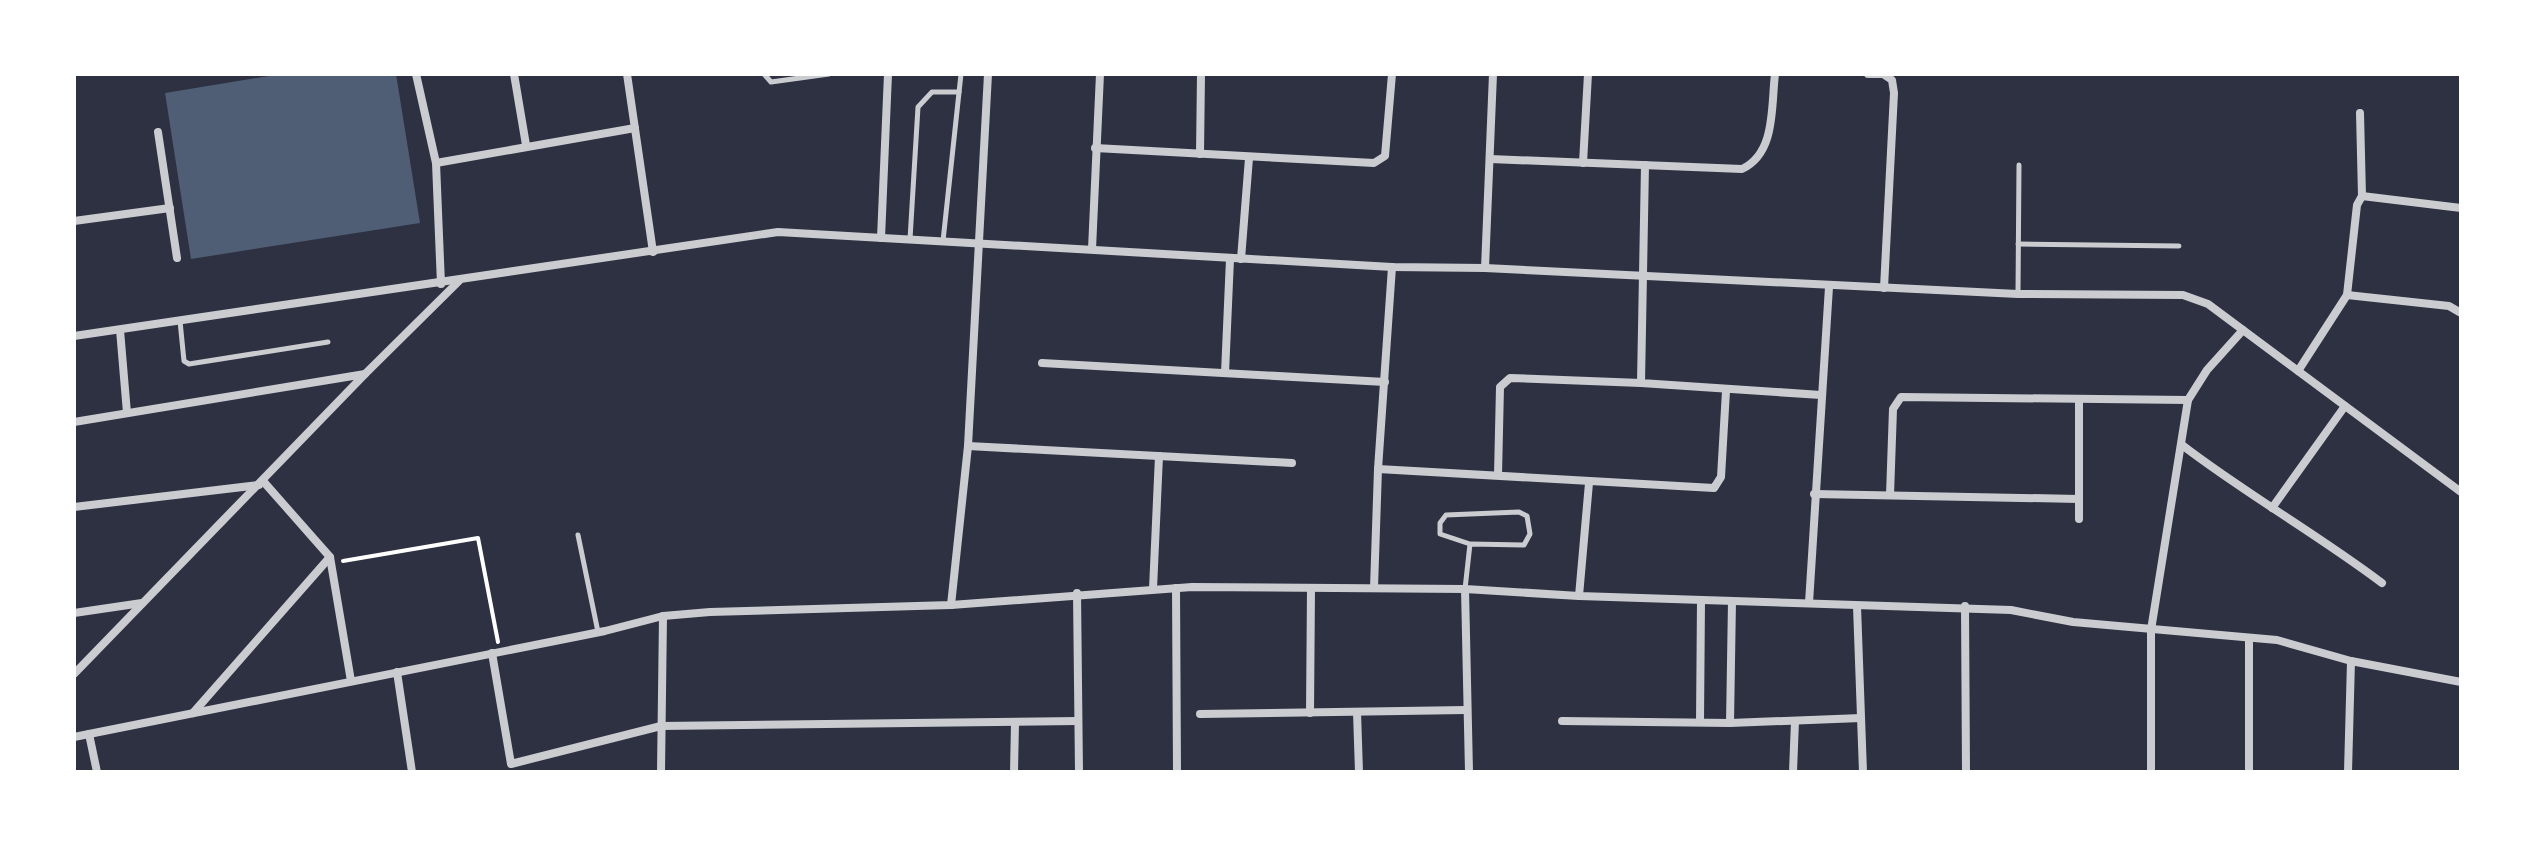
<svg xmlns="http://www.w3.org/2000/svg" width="2535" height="846" viewBox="0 0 2535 846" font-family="Manrope,sans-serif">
  <rect width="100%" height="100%" fill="#2d3142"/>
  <polygon fill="#4f5d75" points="281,74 396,74 420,223 191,259 165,93"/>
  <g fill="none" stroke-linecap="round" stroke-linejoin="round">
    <polyline stroke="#fff" stroke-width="4" points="343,561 478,538 498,642"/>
    <g stroke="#caccd0" stroke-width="5">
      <polyline points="764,74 771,82 829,74"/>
      <polyline points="910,239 918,107 932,92 959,92"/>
      <polyline points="943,241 961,74"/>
      <polyline points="2018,244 2179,246"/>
      <polyline points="2018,293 2019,165"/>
      <polyline points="180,321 184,361 189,364 328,342"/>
      <polyline points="578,535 598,632"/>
      <polyline points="1465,589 1470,544 1440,534 1440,523 1446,515 1519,512 1527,516 1530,534 1524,545 1470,544"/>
    </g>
    <g stroke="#caccd0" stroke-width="8">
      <polyline points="416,74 436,163 441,284"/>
      <polyline points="514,74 526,145"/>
      <polyline points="627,74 653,252"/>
      <polyline points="1868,74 1883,74 1892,80 1894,93 1884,288"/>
      <polyline points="2360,113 2362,196"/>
      <polyline points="158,132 177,258"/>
      <polyline points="1095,148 1374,163 1385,156 1392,74"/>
      <polyline points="1200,154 1201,74"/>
      <path d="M1490 159 1742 169C1776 153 1771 107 1775 74"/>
      <polyline points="436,163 635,128"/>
      <polyline points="1583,163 1588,74"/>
      <polyline points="1645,165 1641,383 1821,395"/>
      <polyline points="2461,208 2362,196 2357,205 2347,295 2449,306 2461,313"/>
      <polyline points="74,221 170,208"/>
      <polyline points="881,238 888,74"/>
      <polyline points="1092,249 1100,74"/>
      <polyline points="1241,259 1249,158"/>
      <polyline points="1485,268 1493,74"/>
      <polyline points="120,330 127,413"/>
      <polyline points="74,336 778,232 1392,267 1485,268 2018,294 2183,295 2208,304 2461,492"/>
      <polyline points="1042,363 1385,382"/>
      <polyline points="2298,371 2347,295"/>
      <polyline points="1225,373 1230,259"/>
      <polyline points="74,422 365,374 459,281"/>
      <path d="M2182 445C2246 494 2317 534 2382 583"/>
      <polyline points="968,446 1292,463"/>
      <polyline points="1378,469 1714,488 1721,477 1726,391"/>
      <polyline points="1498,475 1500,387 1510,378 1641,383"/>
      <polyline points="263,481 330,557 351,681"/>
      <polyline points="1814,494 2079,499"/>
      <polyline points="1890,495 1893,409 1901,397 2188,400"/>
      <polyline points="74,507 259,485"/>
      <polyline points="2272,508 2345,406"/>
      <polyline points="2079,519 2079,400"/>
      <polyline points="1176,588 1177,772"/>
      <polyline points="1374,588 1378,469 1392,267"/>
      <polyline points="1153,589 1159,456"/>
      <polyline points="1465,589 1469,772"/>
      <polyline points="1077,593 1079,772"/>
      <polyline points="1579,596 1589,483"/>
      <polyline points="1809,603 1829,287"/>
      <polyline points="951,605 968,446 988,74"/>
      <polyline points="1857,606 1863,772"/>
      <polyline points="1965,606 1966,772"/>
      <polyline points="74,613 142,603"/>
      <polyline points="492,653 511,764 661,726 1078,721"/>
      <polyline points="397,672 412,772"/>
      <polyline points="74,674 365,374"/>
      <polyline points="1357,712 1359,772"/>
      <polyline points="193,713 330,557"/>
      <polyline points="1310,713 1311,588"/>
      <polyline points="1200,714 1466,710"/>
      <polyline points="1562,721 1730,723 1861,718"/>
      <polyline points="1700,722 1701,600"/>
      <polyline points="1730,723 1732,601"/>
      <polyline points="89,734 97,772"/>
      <polyline points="74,737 605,631 663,616 710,612 951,605 1192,587 1465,589 1579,596 2011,610 2073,622 2277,640 2351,661 2461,682"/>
      <polyline points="661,772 663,616"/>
      <polyline points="1014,772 1015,723"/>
      <polyline points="1793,772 1795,721"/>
      <polyline points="2151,772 2151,630 2188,400 2207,370 2243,330"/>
      <polyline points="2249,772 2249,638"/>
      <polyline points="2348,772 2351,661"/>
    </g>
  </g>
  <rect width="2535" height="846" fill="none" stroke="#ffffff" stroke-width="152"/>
</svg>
